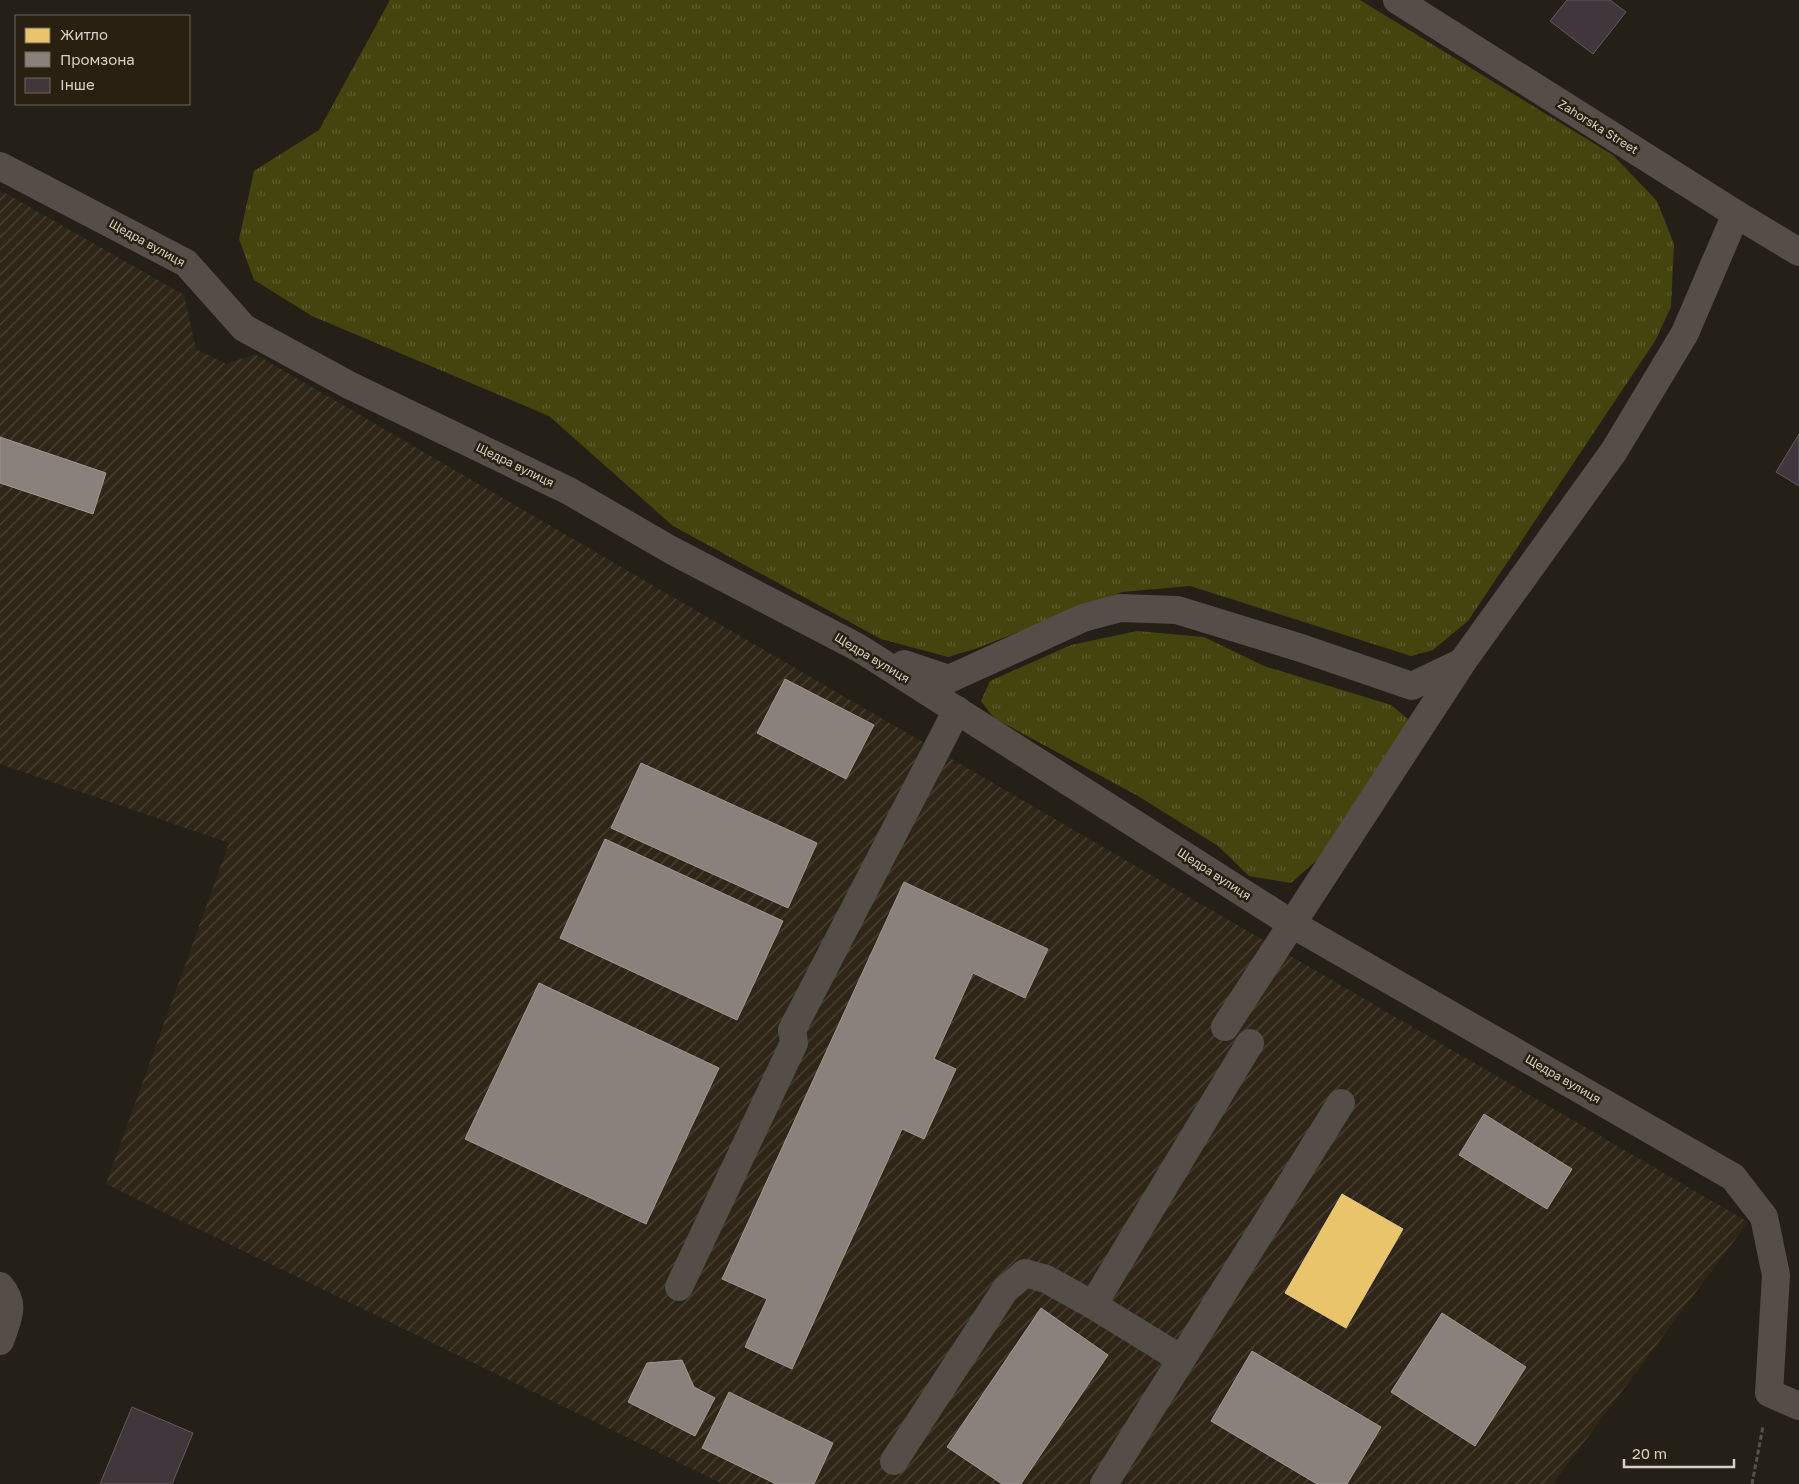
<svg xmlns="http://www.w3.org/2000/svg" width="1799" height="1484" viewBox="0 0 1799 1484" font-family="'Golos Text',sans-serif">
  <defs>
    <pattern id="industrial-furrows" width="10" height="10" patternUnits="userSpaceOnUse" patternTransform="scale(1.25)"><rect width="10" height="10" fill="#2f2618"/><path d="M-1 1l2-2M0 10L10 0M9 11l2-2" fill="none" stroke="#4c4438"/></pattern>
    <pattern id="grass-tufts" width="24" height="20" patternUnits="userSpaceOnUse" patternTransform="scale(1.25)"><rect width="24" height="20" fill="#43440e"/><path d="M3 7l-1-3M5 7V3M7 7l1-3M15 17l-1-3M17 17v-4M19 17l1-3" fill="none" stroke="#5d5e30"/></pattern>
  </defs>
  <rect width="100%" height="100%" fill="#241f17"/>
  <polygon fill="url(#industrial-furrows)" points="0,190 184,295 196,349 226,364 255,354 1748,1222 1553,1484 723,1484 106,1184 229,843 0,764"/>
  <g fill="url(#grass-tufts)">
    <polygon points="390,0 1360,0 1613,155 1657,201 1674,244 1671,307 1655,341 1468,621 1433,650 1411,656 1190,586 1122,592 975,649 948,657 881,639 673,526 549,416 312,316 254,280 239,239 254,171 319,130"/>
    <polygon points="1137,631 1204,637 1264,666 1391,705 1408,719 1402,740 1324,854 1291,883 1249,876 1218,846 1138,796 994,718 981,701 990,681 1071,645"/>
  </g>
  <polygon fill="#e9c46a" stroke="#e4c886" points="1342,1194 1403,1229 1346,1328 1285,1293"/>
  <g fill="#8a817c" stroke="#a19993">
    <polygon points="0,437 106,473 93,514 0,483"/>
    <polygon points="785,679 874,725 846,779 757,733"/>
    <polygon points="641,763 817,843 788,908 611,828"/>
    <polygon points="605,839 783,921 737,1020 560,938"/>
    <polygon points="904,882 1048,949 1025,998 973,973 934,1059 956,1069 924,1139 902,1129 792,1369 745,1347 767,1299 722,1279"/>
    <polygon points="539,983 719,1068 646,1224 465,1139"/>
    <polygon points="1484,1114 1572,1169 1547,1209 1459,1155"/>
    <polygon points="1041,1308 1108,1355 1021,1484 1002,1484 947,1447"/>
    <polygon points="1442,1313 1526,1367 1475,1446 1391,1392"/>
    <polygon points="1252,1351 1381,1427 1347,1484 1317,1484 1211,1421"/>
    <polygon points="682,1360 694,1387 715,1398 695,1436 628,1402 647,1363"/>
    <polygon points="729,1392 833,1443 814,1484 776,1484 702,1448"/>
  </g>
  <g fill="#40363c" stroke="#615d5c">
    <polygon points="1567,0 1610,0 1626,12 1593,54 1550,21"/>
    <polygon points="1799,434 1799,486 1776,472"/>
    <polygon points="132,1407 193,1433 172,1484 100,1484"/>
  </g>
  <g fill="none" stroke-linecap="round" stroke-linejoin="round">
    <polyline stroke="#56514a" stroke-width="3" stroke-dasharray="5 2.5" stroke-linecap="butt" points="1752,1484 1763,1426"/>
    <g stroke="#554e48" stroke-width="28">
      <polyline points="1397,0 1736,214 1799,252"/>
      <polyline points="0,166 186,263 244,328 349,385 569,491 671,550 859,648 1292,924 1733,1177 1764,1217 1776,1275 1769,1393 1799,1406"/>
      <polyline points="904,664 949,679 1083,618 1120,608 1177,610 1301,648 1412,686 1462,662"/>
      <polyline points="1225,1027 1463,661 1614,451 1685,333 1736,214"/>
      <path d="M0 1286C17 1305 7 1320 0 1341"/>
      <polyline points="679,1287 794,1043 792,1030 957,710"/>
      <polyline points="1093,1305 1181,1359"/>
      <polyline points="894,1461 1005,1290 1025,1273 1046,1279 1093,1305 1250,1043"/>
      <polyline points="1104,1484 1341,1103"/>
    </g>
  </g>
  <g text-anchor="middle" stroke-width="5" stroke-linejoin="round" paint-order="stroke">
    <g font-size="12" fill="#d7d0c8" stroke="#292012">
      <text transform="translate(1598 127) rotate(32)" y="4">Zahorska Street</text>
      <text transform="translate(147 243) rotate(29)" y="4">Щедра вулиця</text>
      <text transform="translate(515 465) rotate(26)" y="4">Щедра вулиця</text>
      <text transform="translate(872 658) rotate(31)" y="4">Щедра вулиця</text>
      <text transform="translate(1214 874) rotate(33)" y="4">Щедра вулиця</text>
      <text transform="translate(1563 1079) rotate(30)" y="4">Щедра вулиця</text>
    </g>
  </g>
  <rect x="15" y="15" width="175" height="90" fill="#292012" stroke="#6f665b"/>
  <rect x="25" y="28" width="25" height="15" fill="#e9c46a" stroke="#6f665b"/>
  <text x="60" y="40" font-size="15" fill="#d7d0c8">Житло</text>
  <rect x="25" y="52" width="25" height="15" fill="#8a817c" stroke="#6f665b"/>
  <text x="60" y="65" font-size="15" fill="#d7d0c8">Промзона</text>
  <rect x="25" y="78" width="25" height="15" fill="#40363c" stroke="#6f665b"/>
  <text x="60" y="90" font-size="15" fill="#d7d0c8">Інше</text>
  <path d="M1624 1459v8h110v-8" fill="none" stroke="#d7d0c8" stroke-width="2.5"/>
  <text x="1632" y="1459" font-size="15" fill="#d7d0c8" stroke="#292012" stroke-width="4" paint-order="stroke">20 m</text>
</svg>
